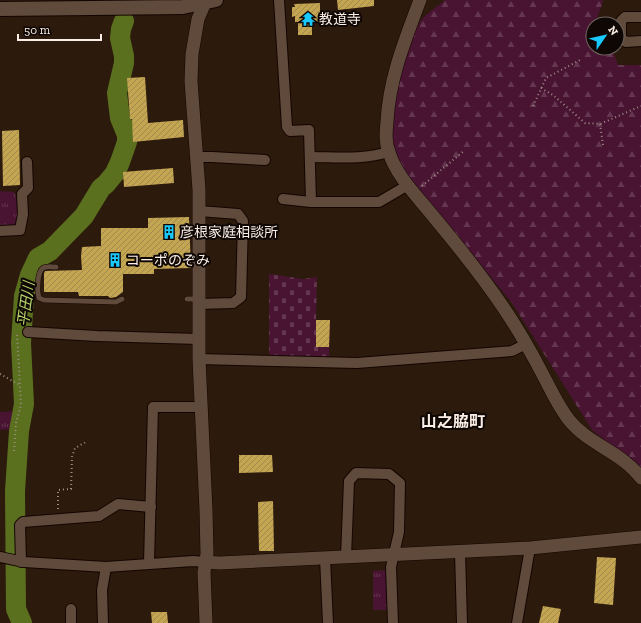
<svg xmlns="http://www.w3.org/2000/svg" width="641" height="623" viewBox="0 0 641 623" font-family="'Zilla Slab','Noto Sans JP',serif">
  <defs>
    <pattern id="forest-firs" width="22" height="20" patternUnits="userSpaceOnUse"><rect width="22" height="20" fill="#491332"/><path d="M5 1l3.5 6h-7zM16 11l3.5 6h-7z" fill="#643650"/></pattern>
    <pattern id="cemetery-stones" width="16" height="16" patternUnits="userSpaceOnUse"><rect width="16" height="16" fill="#491332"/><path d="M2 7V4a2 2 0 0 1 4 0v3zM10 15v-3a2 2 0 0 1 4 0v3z" fill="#643650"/></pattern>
    <pattern id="park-tufts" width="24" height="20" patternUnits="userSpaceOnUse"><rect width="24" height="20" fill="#491332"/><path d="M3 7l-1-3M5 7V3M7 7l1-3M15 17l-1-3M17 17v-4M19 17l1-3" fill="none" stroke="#643650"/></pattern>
    <pattern id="building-hatch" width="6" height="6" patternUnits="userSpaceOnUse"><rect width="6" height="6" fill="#c4a552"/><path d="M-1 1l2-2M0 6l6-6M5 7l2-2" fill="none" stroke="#a0894e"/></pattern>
  </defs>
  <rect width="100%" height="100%" fill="#2c1a0d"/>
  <path fill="url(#forest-firs)" d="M445 0H603L600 11 596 20 599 24H593V48H612L618 65H641V468L592 430 512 303 405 172C402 165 397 157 394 150 385 123 406 47 420 22 424 15 438 6 445 0Z"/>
  <polygon fill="url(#cemetery-stones)" points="269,274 303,279 317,277 316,320 330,320 329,360 269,357"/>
  <g fill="url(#park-tufts)">
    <path d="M0 191 14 192C20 205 19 212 15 225L0 226Z"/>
    <polygon points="16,411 13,429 0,430 0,412"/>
    <polygon points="387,570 388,610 373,610 373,571"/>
  </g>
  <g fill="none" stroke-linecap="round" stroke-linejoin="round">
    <polyline stroke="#5a701f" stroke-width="20" points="22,623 16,609 15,491 19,431 24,404 21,343 24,296 30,275 38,258 50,251 84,216 101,188 106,184 115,173 120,162 127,142 127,135 120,118 117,93 124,63 124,56 120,38 121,29 124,21"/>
  </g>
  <g fill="url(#building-hatch)">
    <polygon points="337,0 374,0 374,6 338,10"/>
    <polygon points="320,3 320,22 312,22 312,35 298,35 298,22 295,22 295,16 292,17 292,7 295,7 294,4"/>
    <polygon points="145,77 148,123 183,120 184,137 133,142 132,119 130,119 127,78"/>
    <polygon points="19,130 20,185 3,186 2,131"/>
    <polygon points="173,168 174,183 124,187 123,172"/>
    <polygon points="189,217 191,268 154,269 154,274 123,274 123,292 116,297 110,298 108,296 79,296 78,292 44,292 44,273 45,271 82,270 81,256 82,247 101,246 101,228 148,228 148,218"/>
    <polygon points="316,320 330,320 329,347 316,347"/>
    <polygon points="239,455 272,455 273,472 239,473"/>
    <polygon points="273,501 274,551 259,551 258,502"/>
    <polygon points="597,557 616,558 613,605 594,603"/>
    <polygon points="543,606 561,609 558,623 539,623"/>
    <polygon points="151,612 167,612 168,623 152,623"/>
  </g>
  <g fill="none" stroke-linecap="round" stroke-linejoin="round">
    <defs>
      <g id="service">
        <path d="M56 267C52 267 46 266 43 268 37 272 37 292 39 298L44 300 116 302 122 299"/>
        <polyline points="187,299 198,299"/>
      </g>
      <g id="minor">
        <polyline points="279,0 287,127 290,131 309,130 311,202"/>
        <polyline points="641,17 625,17 621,21 621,38 626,42 641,41"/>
        <polyline points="197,157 212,157 265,160"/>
        <path d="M310 157C335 157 364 160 388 152"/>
        <polyline points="283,199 311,202 379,202 408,185"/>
        <polyline points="0,231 20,230 23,214 22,194 28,188 27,162"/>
        <polyline points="199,304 233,303 241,297 243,221 238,214 199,211"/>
        <polyline points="28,332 97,336 198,339"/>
        <polyline points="199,359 357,363 512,351 526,344"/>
        <polyline points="460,552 462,623"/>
        <polyline points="0,557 24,562 106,567 193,561 206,562"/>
        <polyline points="346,557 349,481 356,473 389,474 400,483 399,532 391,567 393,623"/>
        <polyline points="325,558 328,623"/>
        <polyline points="21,562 20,525 23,522 99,516 118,504 151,507"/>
        <polyline points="149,563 153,407 201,407"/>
        <polyline points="71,609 71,623"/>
        <polyline points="103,623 102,590 106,567"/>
        <polyline points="517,623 530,548"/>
      </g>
      <g id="tertiary">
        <polyline points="206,0 198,19 192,54 191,81 199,190 199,359 206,510 207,554 204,572 206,623"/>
        <path d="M420 0C405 40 389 79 387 122 386 132 385 142 389 152 396 176 418 197 433 216 458 246 482 276 503 307 518 329 531 352 543 375 551 390 558 406 569 420 589 445 622 452 641 478"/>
        <polyline points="206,562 219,563 530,548 641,537"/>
      </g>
      <polyline id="secondary" points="0,9 183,7 216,0"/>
    </defs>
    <use href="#service" stroke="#140500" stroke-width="6"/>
    <use href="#minor" stroke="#140500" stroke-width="12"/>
    <use href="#tertiary" stroke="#140500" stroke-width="14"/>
    <use href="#secondary" stroke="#140500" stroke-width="16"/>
    <g stroke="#9d8e84" stroke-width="2" stroke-dasharray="1 3" stroke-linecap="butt">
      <polyline points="541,88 553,95 585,123 600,124 641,106"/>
      <polyline points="533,106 546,78 580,60"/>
      <polyline points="600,124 603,145"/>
      <polyline points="422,186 465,150"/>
      <polyline points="0,374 20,385"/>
      <polyline points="14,451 16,423 21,405 17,333"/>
      <polyline points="58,509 58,490 71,489 72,457 75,448 86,442"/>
    </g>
    <use href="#service" stroke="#5f4a3b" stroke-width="5"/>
    <use href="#minor" stroke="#5f4a3b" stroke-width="10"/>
    <use href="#tertiary" stroke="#5f4a3b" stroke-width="13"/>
    <use href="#secondary" stroke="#5f4a3b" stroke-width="14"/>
  </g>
  <defs>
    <symbol id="temple-bare" viewBox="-9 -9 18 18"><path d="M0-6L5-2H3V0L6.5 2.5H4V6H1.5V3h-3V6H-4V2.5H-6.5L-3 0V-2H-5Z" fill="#19cafc" stroke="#0f0703" stroke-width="2.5" paint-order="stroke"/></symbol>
    <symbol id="building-bare" viewBox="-9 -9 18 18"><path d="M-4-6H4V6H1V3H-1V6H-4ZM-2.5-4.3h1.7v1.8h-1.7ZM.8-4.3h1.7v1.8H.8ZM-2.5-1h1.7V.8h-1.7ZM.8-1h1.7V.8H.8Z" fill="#19cafc" stroke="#0f0703" stroke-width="2.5" paint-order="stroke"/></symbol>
  </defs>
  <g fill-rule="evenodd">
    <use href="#temple-bare" x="298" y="9" width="20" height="20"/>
    <use href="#building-bare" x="159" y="222" width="20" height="20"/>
    <use href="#building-bare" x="105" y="250" width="20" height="20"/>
  </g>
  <g text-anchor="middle" stroke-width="4" stroke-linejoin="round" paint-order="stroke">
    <g font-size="14" fill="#fbeee6" stroke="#0f0703" text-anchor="start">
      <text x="319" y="24">教道寺</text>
      <text x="180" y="237">彦根家庭相談所</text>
      <text x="126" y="265">コーポのぞみ</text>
    </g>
    <g font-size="15" font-style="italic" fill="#b6d66c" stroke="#0f0703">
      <text transform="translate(26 304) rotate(-82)" y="5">平田川</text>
    </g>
    <g font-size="16" font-weight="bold" fill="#fbeee6" stroke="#0f0703">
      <text x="453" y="427">山之脇町</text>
    </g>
  </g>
  <g transform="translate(605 36) rotate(56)"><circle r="19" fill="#0f0703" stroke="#6d635e"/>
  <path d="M0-3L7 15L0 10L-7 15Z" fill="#19cafc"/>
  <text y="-6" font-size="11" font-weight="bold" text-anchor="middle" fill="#fbeee6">N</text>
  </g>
  <path d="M18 34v6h83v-6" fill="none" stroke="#fbeee6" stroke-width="2"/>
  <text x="24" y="34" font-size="12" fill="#fbeee6" stroke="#0f0703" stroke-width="3" paint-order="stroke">50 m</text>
</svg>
